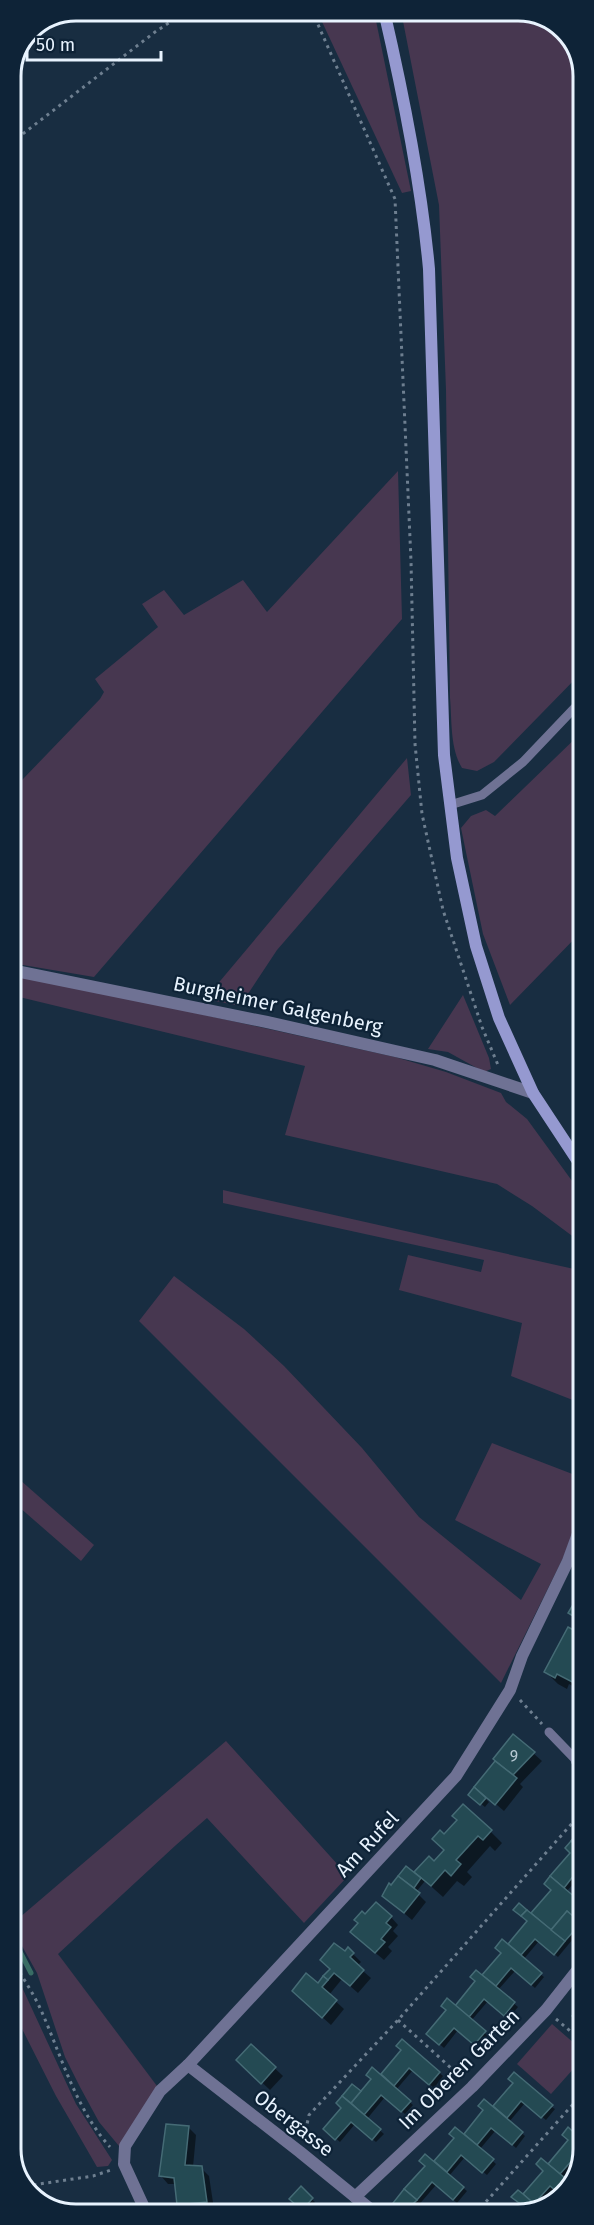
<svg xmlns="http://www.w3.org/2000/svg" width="594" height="2225" viewBox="0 0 594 2225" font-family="'Fira Sans',sans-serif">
  <rect width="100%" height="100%" fill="#182d41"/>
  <g fill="#473750">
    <polygon points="317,11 374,11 411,191 402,193"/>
    <path d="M401 11H526L561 27 582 63 583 671 494 762 477 771 462 768C450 748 452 721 450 698L446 390 439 205Z"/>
    <polygon points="398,471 402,619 94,977 11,963 11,796 23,779 100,699 104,692 95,679 158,627 142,604 164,590 184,615 243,580 267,612"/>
    <polygon points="583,731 583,930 510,1005 483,934 461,828 471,816 486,810 495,816"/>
    <polygon points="407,758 411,795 277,950 240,1006 205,999"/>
    <polygon points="11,975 87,989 395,1057 446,1072 501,1093 506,1102 527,1119 583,1196 583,1244 532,1206 497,1184 285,1135 305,1066 11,995"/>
    <polygon points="463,995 489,1058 491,1069 484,1072 448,1052 428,1049"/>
    <polygon points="223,1190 583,1271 583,1404 511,1376 522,1323 399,1290 408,1255 481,1272 484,1260 223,1203"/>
    <polygon points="174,1276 244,1329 284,1366 362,1448 419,1517 521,1600 541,1564 455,1520 492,1443 575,1475 583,1454 583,1505 564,1556 501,1683 139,1321"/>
    <polygon points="11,1472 94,1545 81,1561 11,1500"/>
    <polygon points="226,1741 348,1876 304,1923 207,1818 176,1845 58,1954 157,2086 119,2146 99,2122 80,2087 65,2057 37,1973 12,1928 12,1924"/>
    <polygon points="12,1970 21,1985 76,2104 112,2160 108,2166 97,2167 56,2096 12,2009"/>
    <polygon points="552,2024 583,2051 583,2058 551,2094 517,2064"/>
  </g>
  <g fill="#0007">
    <polygon points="569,1629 583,1637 583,1692 569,1684 567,1689 558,1684 546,1672"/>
    <polygon points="514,1736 542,1761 520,1784 523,1787 504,1811 483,1793 481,1795 489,1802 485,1807 470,1795 497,1761"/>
    <polygon points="583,1829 583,1873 566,1892 583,1906 583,1927 558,1957 539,1941 523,1960 544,1977 535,1988 515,1971 498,1990 518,2007 508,2019 488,2001 471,2021 488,2036 479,2047 458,2030 444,2048 428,2034 455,2008 483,1977 552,1890 572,1853 567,1848"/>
    <polygon points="490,1831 502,1843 495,1851 490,1846 467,1872 472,1877 464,1886 457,1881 443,1897 425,1881 416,1892 426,1902 412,1920 384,1896 406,1868 420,1878 446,1850 444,1836"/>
    <polygon points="365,1916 391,1917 398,1925 393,1931 398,1936 388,1947 392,1951 384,1960 360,1940"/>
    <polygon points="345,1953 353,1954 361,1962 357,1966 371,1978 358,1993 342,1979 329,1995 344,2009 331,2025 301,1998 318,1985"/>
    <polygon points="402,2041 443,2076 434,2088 413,2070 396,2090 413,2105 405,2114 385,2097 367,2119 384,2134 376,2142 355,2124 340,2142 325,2129 343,2108 338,2103 353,2086 361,2094 381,2077 403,2051"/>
    <polygon points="251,2046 283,2076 270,2090 238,2060"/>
    <polygon points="515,2083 555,2109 546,2120 525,2103 509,2122 525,2136 516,2148 496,2130 480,2149 496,2164 487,2175 465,2157 449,2176 467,2191 457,2203 436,2185 417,2207 424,2213 407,2213 395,2203 434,2164 456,2138 464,2136 485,2110 494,2108"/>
    <polygon points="583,2123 583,2149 580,2159 538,2209 531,2213 512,2213 523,2196"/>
    <polygon points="188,2127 196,2135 193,2167 201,2168 209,2176 214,2209 186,2212 178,2204 176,2184 168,2184 161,2176"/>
    <polygon points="301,2189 315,2202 306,2212 291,2199"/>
  </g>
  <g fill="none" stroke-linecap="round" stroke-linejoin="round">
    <polyline stroke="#386c64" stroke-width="5" points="12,1936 31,1973"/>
  </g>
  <g fill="#244a53" stroke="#456b75" stroke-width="1.5">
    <polygon points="577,1598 583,1602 583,1622 568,1613"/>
    <polygon points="568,1627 583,1635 583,1653 578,1662 583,1665 583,1680 580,1686 557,1674 555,1678 544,1672"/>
    <polygon points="513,1734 535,1752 513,1775 493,1759"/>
    <polygon points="495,1761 517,1778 495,1805 474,1787"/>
    <polygon points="474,1787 486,1798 480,1805 468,1795"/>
    <polygon points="463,1804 492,1830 483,1840 478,1836 456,1860 461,1864 451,1876 445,1870 431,1886 414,1872 429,1856 434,1861 444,1850 432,1839 440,1830 444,1834 457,1820 452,1816"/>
    <polygon points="583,1826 583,1850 582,1851 571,1841"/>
    <polygon points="571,1841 583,1852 583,1875 578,1870 564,1888 550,1876 570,1853 565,1848"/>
    <polygon points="406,1866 421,1878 414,1888 398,1876"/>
    <polygon points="398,1876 420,1893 404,1913 382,1896 389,1883 391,1885"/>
    <polygon points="550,1876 583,1904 583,1920 581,1923 567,1911 551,1930 531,1913 551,1890 544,1884"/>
    <polygon points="376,1902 392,1916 386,1923 391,1927 381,1939 385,1942 375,1953 350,1932 358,1923 354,1920 362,1911 365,1914"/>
    <polygon points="519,1903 527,1910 521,1916 513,1910"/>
    <polygon points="527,1910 565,1941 554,1955 535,1939 521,1955 508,1944 527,1921 521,1916"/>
    <polygon points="567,1911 581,1923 565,1941 551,1930"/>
    <polygon points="502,1939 542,1973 531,1985 511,1968 496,1986 482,1975 501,1953 495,1948"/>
    <polygon points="334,1943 345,1951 348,1947 354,1953 350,1957 364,1970 350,1986 334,1973 328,1980 323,1976 330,1969 320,1960"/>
    <polygon points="476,1970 515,2002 504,2016 484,1999 469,2017 455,2006 475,1981 470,1977"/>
    <polygon points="306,1973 318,1983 323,1976 328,1980 322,1987 337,2000 322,2018 292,1991"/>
    <polygon points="447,1998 486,2031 474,2045 454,2028 439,2045 426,2034 446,2010 441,2006"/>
    <polygon points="583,2003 583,2026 572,2016"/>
    <polygon points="402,2039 440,2072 429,2085 409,2068 394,2086 381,2074 401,2050 396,2046"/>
    <polygon points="251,2044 276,2067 261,2084 236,2060"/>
    <polygon points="372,2067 411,2101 401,2112 381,2095 364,2115 351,2103 371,2079 366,2075"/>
    <polygon points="514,2072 553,2105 541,2118 521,2101 507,2118 493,2106 513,2083 508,2079"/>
    <polygon points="352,2084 361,2091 351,2103 342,2096"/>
    <polygon points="342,2096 381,2129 372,2140 351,2122 335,2140 323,2129 341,2108 336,2103"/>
    <polygon points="484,2099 523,2132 512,2145 491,2128 477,2145 464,2134 483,2110 478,2106"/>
    <polygon points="583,2120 583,2141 573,2132"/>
    <polygon points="166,2124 189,2126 185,2165 202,2166 207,2202 177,2205 174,2178 159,2176"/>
    <polygon points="455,2127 494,2159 482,2173 461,2155 447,2172 434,2161 454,2138 449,2134"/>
    <polygon points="568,2127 583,2141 583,2149 580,2160 575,2157 560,2174 548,2164 568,2140 562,2135"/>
    <polygon points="425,2154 464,2187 453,2200 432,2182 417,2200 404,2189 425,2166 419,2161"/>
    <polygon points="541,2158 572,2184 570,2189 561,2195 550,2186 534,2204 523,2194 543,2171 536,2164"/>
    <polygon points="301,2186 313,2198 302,2210 289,2199"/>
    <polygon points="404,2189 417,2200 414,2203 422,2209 418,2213 406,2213 393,2203"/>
    <polygon points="518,2190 523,2194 539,2208 531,2213 510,2213 519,2203 511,2197"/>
  </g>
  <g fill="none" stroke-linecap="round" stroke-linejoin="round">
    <g stroke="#6e7f90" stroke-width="3" stroke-dasharray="3 4.5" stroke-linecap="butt">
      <polyline points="312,11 395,199 411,561 415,744 422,814 443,910 482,1027 498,1065"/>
      <polyline points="11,143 155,32 187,11"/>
      <polyline points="520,1700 542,1724"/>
      <path d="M12 1960C21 1975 32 1991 40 2008 61 2054 75 2108 110 2147"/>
      <polyline points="556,2019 583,2042"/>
      <polyline points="398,2020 461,2077"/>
      <polyline points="304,2138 309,2115 398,2020 583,1811"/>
      <polyline points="26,2186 93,2176 111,2170"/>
      <polyline points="476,2213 583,2093"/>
    </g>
    <g stroke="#6f7294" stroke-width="9">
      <polyline points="450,805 482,795 523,762 583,699"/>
      <polyline points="549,1732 577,1761"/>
    </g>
    <g stroke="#6f7294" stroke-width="12">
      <polyline points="11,970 267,1022 435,1060 533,1093"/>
      <polyline points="583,1751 577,1761 583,1768"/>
      <polyline points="188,2065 300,2152 375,2213"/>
      <polyline points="355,2197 472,2087 546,2010 583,1963"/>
      <polyline points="147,2214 124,2164 125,2146 160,2091 188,2065 456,1776 510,1690 522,1656 568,1561 583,1520"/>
    </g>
    <path stroke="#9599d0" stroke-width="12" d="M384 11C404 97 421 182 429 269L444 755 457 858 476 946 499 1018 533 1093 583 1169"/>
  </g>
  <g text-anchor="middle" stroke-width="4.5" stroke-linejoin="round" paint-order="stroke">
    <g font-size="16" fill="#b7c9d3">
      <text x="514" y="1762">9</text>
    </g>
    <g font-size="20" fill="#e8f3fe" stroke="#0e2337">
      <text transform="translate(278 1005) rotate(12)" y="7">Burgheimer Galgenberg</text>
      <text transform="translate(367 1844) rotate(-47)" y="7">Am Rufel</text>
      <text transform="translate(459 2069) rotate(-45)" y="7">Im Oberen Garten</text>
      <text transform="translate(294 2123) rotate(38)" y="7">Obergasse</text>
    </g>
  </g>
  <path d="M0 0H594V2225H0ZM76 21H518A55 55 0 0 1 573 76V2149A55 55 0 0 1 518 2204H76A55 55 0 0 1 21 2149V76A55 55 0 0 1 76 21Z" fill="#0e2337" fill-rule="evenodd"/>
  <path fill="none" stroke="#e8f3fe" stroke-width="3" d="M76 21H518A55 55 0 0 1 573 76V2149A55 55 0 0 1 518 2204H76A55 55 0 0 1 21 2149V76A55 55 0 0 1 76 21Z"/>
  <path d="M27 51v9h134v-9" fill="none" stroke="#e8f3fe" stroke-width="3"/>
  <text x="36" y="51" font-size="18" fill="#e8f3fe" stroke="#0e2337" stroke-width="4.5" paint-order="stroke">50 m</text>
</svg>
